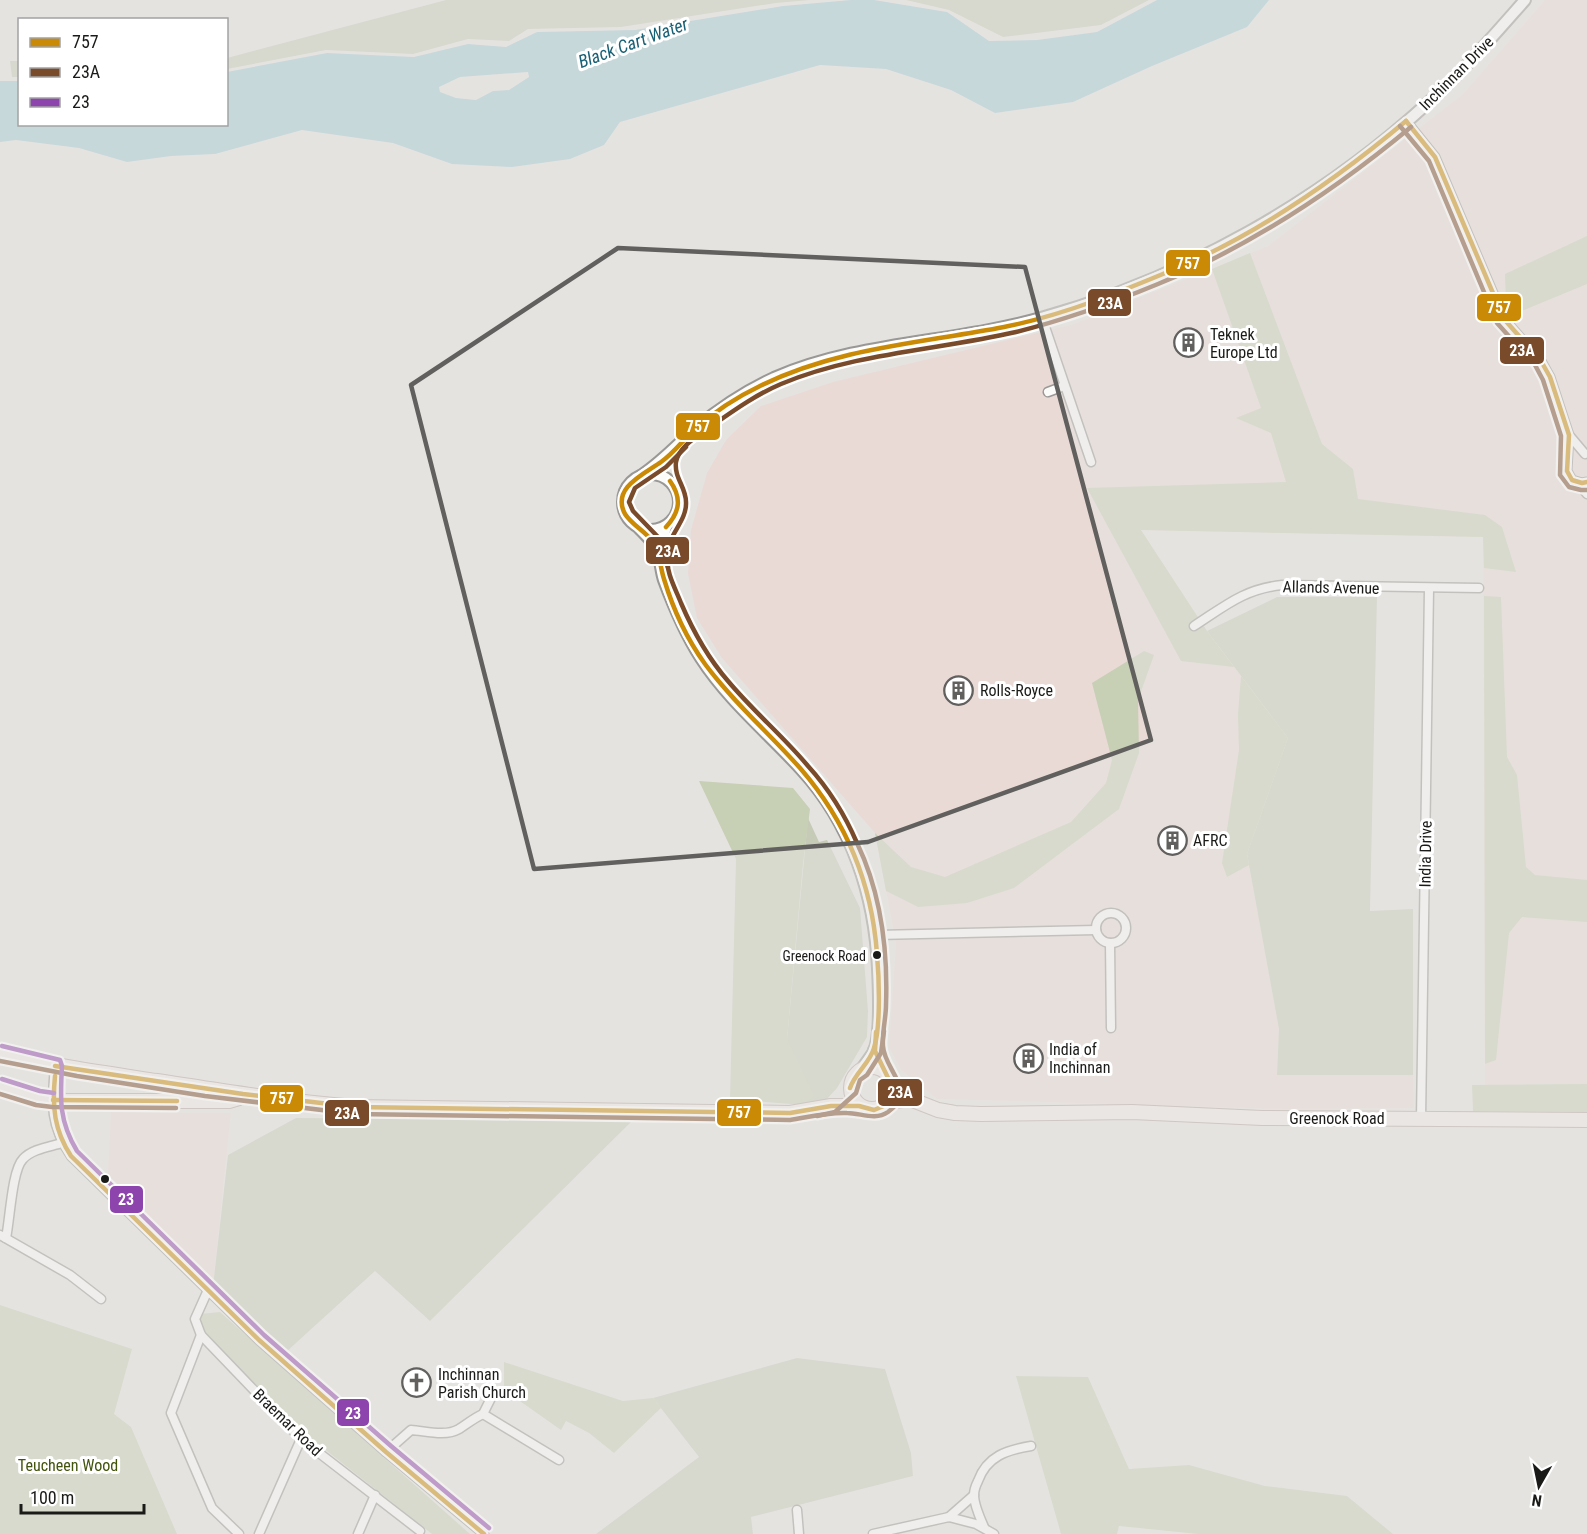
<svg xmlns="http://www.w3.org/2000/svg" width="1587" height="1534" viewBox="0 0 1587 1534" font-family="'Roboto Condensed',sans-serif">
  <rect width="100%" height="100%" fill="#e5e3e0"/>
  <g fill="#e9dad6">
    <polygon points="1545,0 1587,0 1587,1084 1485,1085 1483,537 1141,530 1207,631 1288,738 1247,854 1279,1029 1277,1074 1413,1075 1414,1108 1285,1109 937,1099 901,1070 889,1047 896,943 875,833 722,658 697,618 688,574 691,530 707,473 726,440 761,406 833,382 1074,324 1268,246 1463,94"/>
    <polygon points="111,1112 231,1113 213,1286 107,1187"/>
  </g>
  <g fill="#c6cbb8">
    <polygon points="446,0 810,0 776,3 621,27 528,29 509,41 468,39 413,54 326,50 227,69 227,58"/>
    <polygon points="906,0 1149,0 1101,25 1003,37 949,10"/>
    <polygon points="10,61 19,61 19,77 12,77"/>
    <polygon points="1277,597 1377,597 1370,911 1413,909 1413,1075 1277,1075 1279,1029 1247,854 1288,738 1207,631"/>
    <polygon points="808,818 819,842 827,840 860,908 868,1011 867,1037 837,1088 827,1099 803,1105 787,1039"/>
    <polygon points="296,1118 633,1120 430,1321 375,1271 285,1353 213,1286 228,1155"/>
    <polygon points="797,1358 885,1369 911,1453 913,1476 751,1517 753,1534 596,1534 699,1457 653,1398"/>
  </g>
  <g fill="#c7cfb5">
    <polygon points="1587,236 1587,284 1514,314 1506,302 1505,274"/>
    <polygon points="1250,253 1322,444 1353,469 1358,499 1485,515 1502,527 1516,572 1484,568 1483,537 1141,530 1207,631 1234,667 1181,661 1087,488 1286,482 1271,433 1236,418 1261,408 1212,269"/>
    <polygon points="1484,596 1501,597 1507,757 1517,775 1526,867 1535,875 1587,880 1587,922 1522,917 1509,933 1496,1060 1485,1064"/>
    <polygon points="1144,651 1154,655 1138,700 1139,753 1119,809 1014,888 967,903 918,907 886,891 875,833 911,867 945,877 1071,822 1106,783 1112,760 1092,683"/>
    <polygon points="1241,676 1288,738 1247,854 1249,865 1227,877 1222,863 1239,750 1238,714"/>
    <polygon points="699,781 793,788 810,809 803,864 787,1039 814,1096 803,1105 730,1099 736,859"/>
    <polygon points="1587,1084 1587,1112 1473,1111 1472,1085"/>
    <polygon points="0,1305 132,1349 114,1414 131,1427 177,1534 0,1534"/>
    <polygon points="220,1312 470,1534 432,1534 308,1436 207,1336 201,1322 200,1314"/>
    <polygon points="504,1362 623,1401 653,1398 661,1408 614,1453 589,1433 566,1421 561,1430 504,1390"/>
    <polygon points="1016,1376 1088,1377 1129,1469 1189,1465 1265,1486 1347,1496 1393,1534 1198,1534 1119,1526 1117,1534 1061,1534"/>
  </g>
  <path fill="#a2c9d6" fill-rule="evenodd" d="M851 0H874L947 12 989 41 1037 40 1097 32 1157 0H1269L1247 27 1152 66 1073 102 995 113 951 90 886 69 820 65 620 122 604 145 570 159 512 167 452 164 393 143 302 130 215 154 171 156 127 162 79 148 16 140 0 142V81H19L20 124H226L227 72 327 53 414 57 468 44 506 47 537 32 635 30 783 6ZM528 72 529 77 509 90 493 91 476 100 456 98 440 92 439 87 460 77Z"/>
  <g fill="none" stroke-linecap="round" stroke-linejoin="round">
    <defs>
      <g id="minor">
        <polyline points="1406,121 1435,157 1504,319 1541,361 1550,377 1569,435 1567,471 1572,480 1582,483 1587,482"/>
        <polyline points="1042,318 1091,462"/>
        <polyline points="1048,392 1064,386"/>
        <polyline points="1569,435 1585,454"/>
        <polyline points="1577,482 1587,494"/>
        <path d="M1194 626C1225 606 1244 589 1282 585L1479 588"/>
        <circle cx="1111" cy="928" r="15"/>
        <polyline points="877,935 1096,930"/>
        <polyline points="1110,943 1111,1028"/>
        <path d="M55 1066C52 1103 49 1123 71 1156L259 1340 386 1452 484 1534"/>
        <polyline points="1421,1119 1429,589"/>
        <polyline points="0,1235 70,1275 101,1299"/>
        <path d="M6 1238C10 1219 12 1170 23 1159 32 1149 49 1147 62 1143"/>
        <polyline points="208,1290 195,1319 201,1335 301,1439 420,1531"/>
        <polyline points="201,1335 171,1413 212,1508 239,1534"/>
        <polyline points="483,1414 559,1460"/>
        <path d="M386 1452 411 1430C426 1431 445 1437 459 1429 467 1424 474 1418 483 1414L494 1392"/>
        <polyline points="797,1510 799,1534"/>
        <polyline points="949,1517 974,1495"/>
        <path d="M984 1527C980 1518 974 1505 974 1495 974 1490 976 1485 978 1481 987 1456 1007 1450 1031 1446"/>
        <polyline points="259,1534 301,1439"/>
        <polyline points="358,1534 375,1495"/>
        <polyline points="873,1534 949,1517 976,1524 994,1534"/>
      </g>
      <g id="tertiary">
        <circle cx="651" cy="502" r="28"/>
        <path d="M642 475C663 461 678 444 696 428 720 408 746 391 774 378 859 341 953 343 1041 318 1184 278 1320 202 1430 101 1464 70 1494 35 1525 0"/>
        <path d="M639 528C647 536 655 543 658 553 661 562 661 571 664 580 674 607 685 633 701 658 728 700 768 733 801 769 852 824 875 896 878 969 879 989 881 1034 874 1051 871 1057 865 1064 861 1070"/>
        <polyline points="658,553 666,527"/>
        <polyline points="874,1050 883,1070"/>
      </g>
      <g id="primary">
        <path d="M0 1053C52 1066 104 1073 157 1081 223 1091 289 1102 356 1107L790 1113 831 1106H859"/>
        <circle cx="872" cy="1088" r="21"/>
        <polyline points="0,1086 38,1098 66,1101 229,1101 239,1098"/>
        <polyline points="888,1102 910,1099 938,1110 955,1113 981,1114 1132,1112 1262,1118 1587,1120"/>
      </g>
    </defs>
    <use href="#minor" stroke="#9a9896" stroke-width="11"/>
    <use href="#tertiary" stroke="#9a9896" stroke-width="14"/>
    <use href="#primary" stroke="#b2a4a1" stroke-width="16"/>
    <use href="#minor" stroke="#fbfbfa" stroke-width="8"/>
    <use href="#tertiary" stroke="#fbfbfa" stroke-width="10"/>
    <use href="#primary" stroke="#efe8e6" stroke-width="14"/>
    <defs>
      <g id="bus-1">
        <polyline points="1406,121 1435,157 1504,319 1541,361 1550,377 1569,435 1567,471 1572,480 1582,483 1587,482"/>
        <path d="M666 527C680 512 682 498 670 481"/>
        <polyline points="55,1066 243,1094 356,1107 790,1113 831,1106 859,1106 874,1110 886,1105 892,1099 893,1092 891,1084 875,1051 876,1032"/>
        <path d="M55 1076C52 1107 54 1130 71 1156L259 1340 386 1452 484 1534"/>
        <path d="M850 1088C855 1073 870 1063 874 1048 881 1027 879 977 877 954 872 885 846 821 800 768 769 733 733 702 705 664 687 639 673 609 664 579 660 567 660 553 653 542 645 531 632 525 625 514 611 488 644 474 661 462 674 453 683 440 695 429 714 412 737 397 760 386 837 348 921 343 1004 327 1065 315 1125 290 1182 266 1264 230 1338 178 1406 121"/>
        <polyline points="53,1100 177,1101"/>
      </g>
      <g id="bus-2">
        <polyline points="1400,126 1429,161 1497,323 1535,365 1543,380 1561,436 1560,475 1569,487 1581,490 1587,490"/>
        <polyline points="668,567 659,538 633,511 629,502 635,488 666,467 686,447"/>
        <path d="M0 1061 77 1076 205 1096 355 1114 790 1120C809 1117 828 1112 847 1113 861 1113 875 1121 888 1112 918 1090 884 1070 883 1046 882 1032 886 1018 886 1005 888 949 881 893 857 843 845 815 828 788 808 766 783 736 753 711 728 681 708 658 693 631 681 603 675 588 666 572 667 556 667 535 687 522 686 502 686 487 674 478 676 462 679 446 698 436 710 427 733 411 755 395 781 384 855 353 938 350 1016 332 1064 320 1112 303 1158 284 1251 246 1334 191 1411 127"/>
        <polyline points="0,1094 36,1105 52,1107 176,1108"/>
        <polyline points="817,1116 835,1112 856,1093 860,1080 867,1075 881,1053 884,1031"/>
      </g>
      <g id="bus-3">
        <path d="M2 1046 60 1060 62 1066C60 1100 59 1121 77 1151L264 1335 391 1446 489 1528"/>
        <polyline points="2,1079 40,1091 54,1093"/>
      </g>
    </defs>
    <use href="#bus-1" stroke="#fff" stroke-width="9"/>
    <use href="#bus-2" stroke="#fff" stroke-width="9"/>
    <use href="#bus-3" stroke="#fff" stroke-width="9"/>
    <use href="#bus-1" stroke="#cb8a05" stroke-width="4.5"/>
    <use href="#bus-2" stroke="#7a4b2a" stroke-width="4.5"/>
    <use href="#bus-3" stroke="#8e44ad" stroke-width="4.5"/>
  </g>
  <path d="M0 0H1587V1534H0ZM618 248 1025 267 1151 740 868 842 534 869 411 385Z" fill="#e5e3e0" fill-opacity=".55" fill-rule="evenodd"/>
  <path fill="none" stroke="#61605e" stroke-width="4.5" stroke-linejoin="round" d="M618 248 1025 267 1151 740 868 842 534 869 411 385Z"/>
  <defs>
    <symbol id="building-ring" viewBox="-11 -11 22 22"><circle r="9.5" fill="#fff" stroke="#61605e" stroke-width="1.5"/><path d="M-4-6H4V6H1V3H-1V6H-4ZM-2.5-4.3h1.7v1.8h-1.7ZM.8-4.3h1.7v1.8H.8ZM-2.5-1h1.7V.8h-1.7ZM.8-1h1.7V.8H.8Z" fill="#61605e"/></symbol>
    <symbol id="church-ring" viewBox="-11 -11 22 22"><circle r="9.5" fill="#fff" stroke="#61605e" stroke-width="1.5"/><path d="M-1.2-6h2.4v3.5h3.3v2.4h-3.3V6h-2.4V-.1h-3.3v-2.4h3.3Z" fill="#61605e"/></symbol>
  </defs>
  <g fill-rule="evenodd">
    <use href="#building-ring" x="1172" y="326" width="33" height="33"/>
    <use href="#building-ring" x="942" y="674" width="33" height="33"/>
    <use href="#building-ring" x="1156" y="824" width="33" height="33"/>
    <use href="#building-ring" x="1012" y="1042" width="33" height="33"/>
    <use href="#church-ring" x="400" y="1366" width="33" height="33"/>
  </g>
  <g fill="#1a1a18" stroke="#fff" stroke-width="2">
    <circle cx="877" cy="955" r="5"/>
    <circle cx="105" cy="1179" r="5"/>
  </g>
  <g text-anchor="middle" stroke-width="6" stroke-linejoin="round" paint-order="stroke">
    <g font-size="14" fill="#1a1a18" stroke="#fff" text-anchor="end">
      <text x="866" y="961">Greenock Road</text>
    </g>
    <g font-size="16" fill="#1a1a18" stroke="#fff">
      <text transform="translate(1456 73) rotate(-45)" y="6">Inchinnan Drive</text>
      <text transform="translate(1331 587) rotate(1)" y="6">Allands Avenue</text>
      <text transform="translate(1425 854) rotate(-89)" y="6">India Drive</text>
      <text x="1337" y="1124">Greenock Road</text>
      <text transform="translate(288 1422) rotate(44)" y="6">Braemar Road</text>
    </g>
    <g font-size="16" fill="#1a1a18" stroke="#fff" text-anchor="start">
      <text x="1210" y="340">Teknek<tspan x="1210" dy="18">Europe Ltd</tspan></text>
      <text x="980" y="696">Rolls-Royce</text>
      <text x="1193" y="846">AFRC</text>
      <text x="1049" y="1055">India of<tspan x="1049" dy="18">Inchinnan</tspan></text>
      <text x="438" y="1380">Inchinnan<tspan x="438" dy="18">Parish Church</tspan></text>
    </g>
    <g font-size="16" fill="#42530c" stroke="#fff">
      <text x="68" y="1471">Teucheen Wood</text>
    </g>
    <g font-size="18" font-style="italic" fill="#186075" stroke="#fff">
      <text transform="translate(633 43) rotate(-20)" y="6">Black Cart Water</text>
    </g>
  </g>
  <g stroke="#fff" stroke-width="2">
    <rect x="1165" y="249" width="46" height="28" rx="6" fill="#cb8a05"/>
    <rect x="1087" y="288" width="45" height="29" rx="6" fill="#7a4b2a"/>
    <rect x="1476" y="293" width="46" height="29" rx="6" fill="#cb8a05"/>
    <rect x="1499" y="336" width="46" height="29" rx="6" fill="#7a4b2a"/>
    <rect x="675" y="412" width="46" height="29" rx="6" fill="#cb8a05"/>
    <rect x="645" y="536" width="45" height="29" rx="6" fill="#7a4b2a"/>
    <rect x="877" y="1078" width="46" height="29" rx="6" fill="#7a4b2a"/>
    <rect x="259" y="1084" width="45" height="29" rx="6" fill="#cb8a05"/>
    <rect x="716" y="1098" width="46" height="29" rx="6" fill="#cb8a05"/>
    <rect x="324" y="1099" width="46" height="28" rx="6" fill="#7a4b2a"/>
    <rect x="109" y="1185" width="35" height="29" rx="6" fill="#8e44ad"/>
    <rect x="336" y="1398" width="34" height="29" rx="6" fill="#8e44ad"/>
  </g>
  <g font-size="16" text-anchor="middle" font-weight="bold" fill="#fff">
    <text x="1188" y="269">757</text>
    <text x="1110" y="309">23A</text>
    <text x="1499" y="313">757</text>
    <text x="1522" y="356">23A</text>
    <text x="698" y="432">757</text>
    <text x="668" y="557">23A</text>
    <text x="900" y="1098">23A</text>
    <text x="282" y="1104">757</text>
    <text x="739" y="1118">757</text>
    <text x="347" y="1119">23A</text>
    <text x="126" y="1205">23</text>
    <text x="353" y="1419">23</text>
  </g>
  <rect x="18" y="18" width="210" height="108" fill="#ffffff" stroke="#a3a3a3" stroke-width="1.5"/>
  <rect x="30" y="38" width="30" height="9" fill="#cb8a05" stroke="#a3a3a3" stroke-width="1.5"/>
  <text x="72" y="48" font-size="18" fill="#1a1a18">757</text>
  <rect x="30" y="68" width="30" height="9" fill="#7a4b2a" stroke="#a3a3a3" stroke-width="1.5"/>
  <text x="72" y="78" font-size="18" fill="#1a1a18">23A</text>
  <rect x="30" y="98" width="30" height="9" fill="#8e44ad" stroke="#a3a3a3" stroke-width="1.5"/>
  <text x="72" y="108" font-size="18" fill="#1a1a18">23</text>
  <g transform="translate(1539 1486) rotate(189)" stroke="#ffffff" stroke-width="4.5" paint-order="stroke">
  <path d="M0-4.5L10 22L0 15L-10 22Z" fill="#1a1a18"/>
  <text y="-9" font-size="16" font-weight="bold" text-anchor="middle" fill="#1a1a18">N</text>
  </g>
  <path d="M21 1504v9h123v-9" fill="none" stroke="#1a1a18" stroke-width="3"/>
  <text x="30" y="1504" font-size="18" fill="#1a1a18" stroke="#ffffff" stroke-width="4.5" paint-order="stroke">100 m</text>
</svg>
